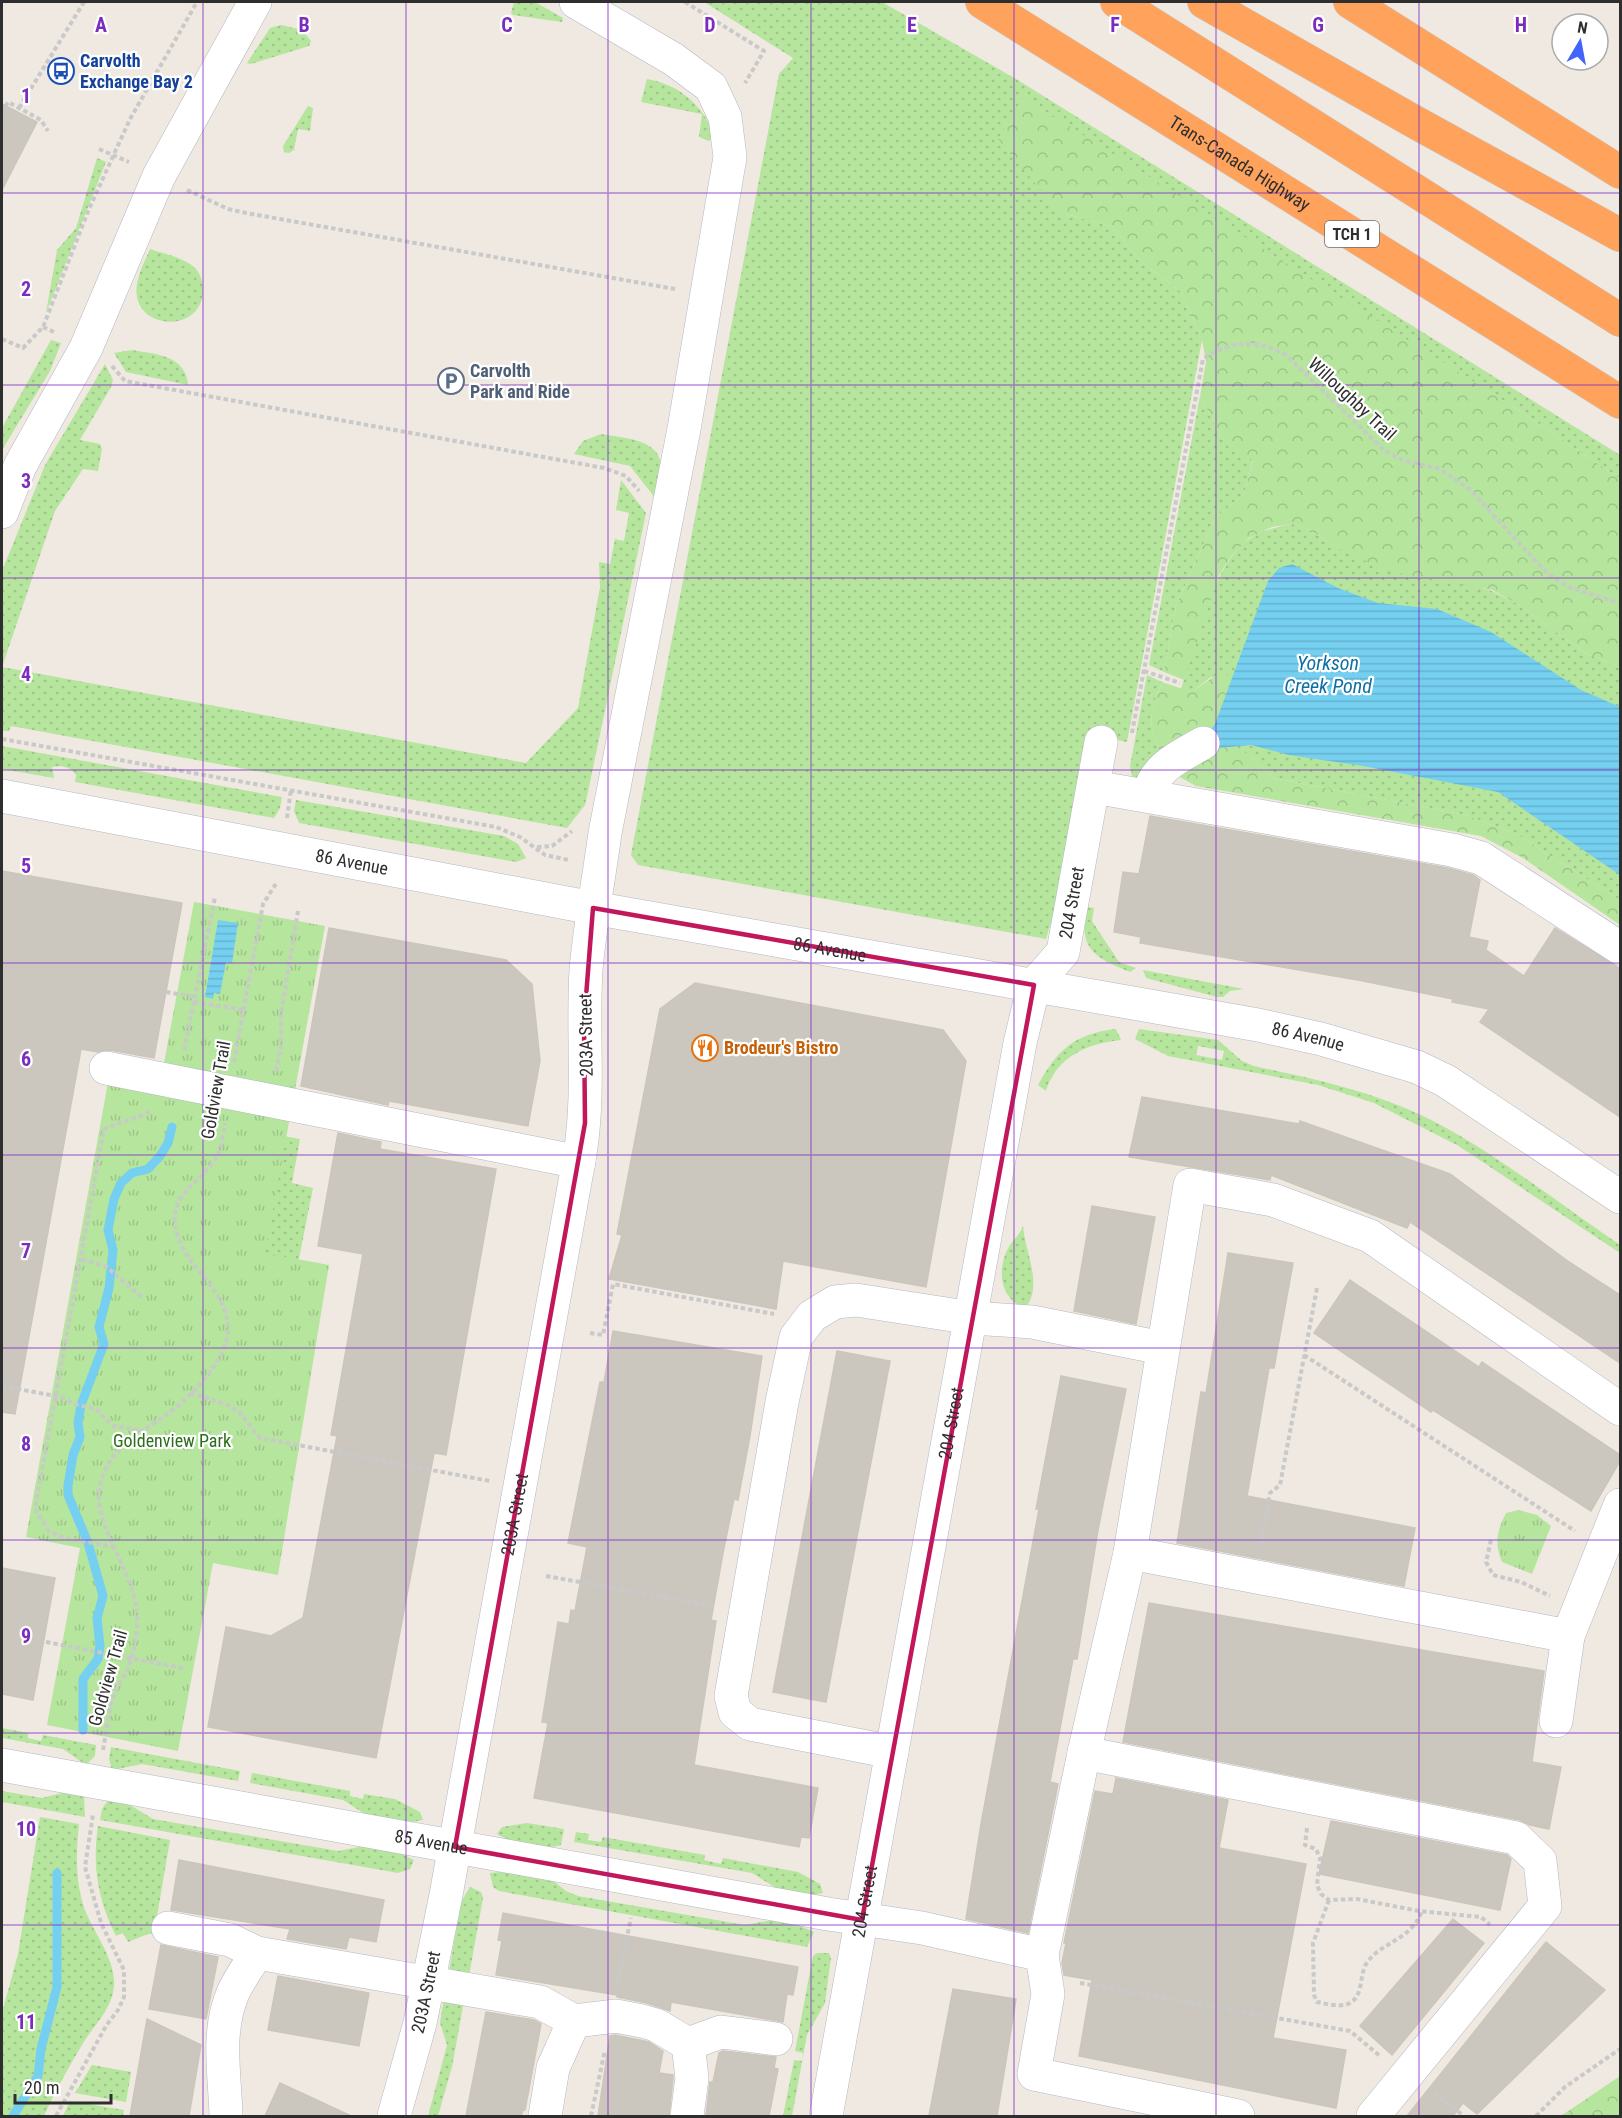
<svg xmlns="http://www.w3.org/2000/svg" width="1622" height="2118" viewBox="0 0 1622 2118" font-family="'Roboto Condensed',sans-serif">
  <defs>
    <pattern id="grass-dots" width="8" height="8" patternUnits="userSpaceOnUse" patternTransform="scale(1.5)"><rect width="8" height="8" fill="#b6e59e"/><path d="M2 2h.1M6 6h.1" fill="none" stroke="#9dc588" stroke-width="1.8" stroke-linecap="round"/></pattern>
    <pattern id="forest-crowns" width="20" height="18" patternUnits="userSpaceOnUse" patternTransform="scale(1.5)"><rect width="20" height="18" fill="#b6e59e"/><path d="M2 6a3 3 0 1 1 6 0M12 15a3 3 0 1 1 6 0" fill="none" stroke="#9dc588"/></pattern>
    <pattern id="park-tufts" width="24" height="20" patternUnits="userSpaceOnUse" patternTransform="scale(1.5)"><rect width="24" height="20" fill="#b6e59e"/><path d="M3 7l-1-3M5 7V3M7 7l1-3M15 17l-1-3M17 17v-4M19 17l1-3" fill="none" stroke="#9dc588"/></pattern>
    <pattern id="water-rules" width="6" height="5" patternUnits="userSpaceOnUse" patternTransform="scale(1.5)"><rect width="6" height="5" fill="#75cff0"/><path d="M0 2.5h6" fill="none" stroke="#66b2ce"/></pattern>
  </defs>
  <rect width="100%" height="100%" fill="#efe9e1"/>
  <g fill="url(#grass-dots)" fill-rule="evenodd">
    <polygon points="514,2 535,2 563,18 562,22 513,15 511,13"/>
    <polygon points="704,2 882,2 1016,79 1620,455 1620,479 1520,411 1223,225 1059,212 1113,227 1138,259 1181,292 1202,340 1127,742 1089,734 1059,896 1046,939 638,865 631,855 779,74 793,58"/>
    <polygon points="281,25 302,30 311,41 309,46 251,64 247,63 270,28"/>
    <path d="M647 79C680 85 699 103 714 132L712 139 709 141 699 137 702 114 641 102Z"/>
    <polygon points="308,106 313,108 310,131 298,129 294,150 289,153 284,152 283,146"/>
    <polygon points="97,158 106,162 46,313 57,250 76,228"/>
    <path d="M150 249C164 254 186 258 196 269 201 275 203 283 203 291 201 332 143 330 137 297 134 281 144 263 150 249Z"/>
    <polygon points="51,340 61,343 50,371 2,450 2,428"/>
    <path d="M132 350C155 354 186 355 188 385L126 372 114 353Z"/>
    <polygon points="105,364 113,380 111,387 80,440 100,444 102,449 98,471 83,469 55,511 2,667 526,763 578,708 600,587 599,562 610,564 615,539 624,541 629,513 616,510 621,480 646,513 588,792 585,805 567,828 11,726 9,731 2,731 2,571 45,465"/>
    <polygon points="1200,396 1223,439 1253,460 1244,494 1215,518 1176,606 1164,672 1149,665"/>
    <path d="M601 434C621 438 659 438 661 465 662 475 657 489 656 499L630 466 574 454 583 441Z"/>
    <path d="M1292 524 1305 527 1340 549 1492 591 1516 603 1585 653 1620 667V900L1518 835 1466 815 1273 778 1252 757 1208 749 1224 695 1232 676 1211 677 1192 692 1181 689C1195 647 1212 564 1249 539 1262 530 1277 527 1292 524Z"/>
    <path d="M1147 675 1162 682C1150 711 1146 727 1163 756L1141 780 1132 776 1130 766Z"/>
    <path d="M2 746 282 797 280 808 274 818 75 782 76 775C71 767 61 765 52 767L54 778 2 769Z"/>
    <polygon points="296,800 504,836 518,844 526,858 516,862 299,823 294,811"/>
    <path d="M1086 907 1094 908 1092 921 1119 962 1136 968 1130 972C1093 957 1079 949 1086 907Z"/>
    <polygon points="1143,970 1244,989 1230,991 1223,997 1217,997 1146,978"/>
    <path d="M1116 1029 1121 1040C1088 1043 1056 1057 1046 1091L1038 1085C1058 1049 1074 1034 1116 1029Z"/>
    <path d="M1139 1029 1218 1040 1242 1061 1254 1066C1311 1078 1368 1090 1421 1115 1488 1147 1558 1203 1620 1245V1253L1457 1145 1374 1103 1318 1085 1168 1056 1135 1039ZM1198 1046 1224 1051 1222 1060 1196 1055Z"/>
    <polygon points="268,1133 300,1139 292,1183 313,1188 294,1284 201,1242"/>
    <path d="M1023 1226C1025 1252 1044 1286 1025 1308 999 1299 996 1268 1010 1245 1015 1238 1020 1234 1023 1226Z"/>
    <polygon points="2,1728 28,1733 28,1738 41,1741 43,1735 96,1745 95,1756 86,1765 63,1749 2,1738"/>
    <polygon points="111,1747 240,1771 238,1781 142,1764 112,1770 109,1759"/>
    <polygon points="252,1773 350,1791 350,1796 363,1799 364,1794 395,1799 420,1812 423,1820 406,1823 368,1816 343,1800 250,1783"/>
    <polygon points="2,1791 42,1798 66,1792 84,1796 85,1817 2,1802"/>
    <polygon points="108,1800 125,1802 153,1819 338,1851 364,1846 402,1854 414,1860 410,1869 398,1873 100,1820 102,1809"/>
    <path d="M40 1817 79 1824C76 1853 75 1882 85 1910 95 1935 116 1960 114 1987 112 2008 94 2026 83 2043 69 2067 55 2091 44 2116H2V2013L18 1954Z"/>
    <path d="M527 1823 564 1829 561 1845C542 1851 513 1844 497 1834L502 1827Z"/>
    <path d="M98 1826 170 1840 154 1934H148L128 1942 123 1933 116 1936C98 1901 92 1866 98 1826Z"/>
    <polygon points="576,1832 589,1834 588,1840 601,1842 603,1837 705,1855 704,1860 721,1864 723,1858 798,1872 820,1884 823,1893 814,1895 781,1891 752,1873 574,1842"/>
    <polygon points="500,1872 551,1879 566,1891 578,1896 745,1925 773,1920 798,1925 814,1932 807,1947 499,1891 493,1887 490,1873"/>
    <polygon points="470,1887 481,1892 483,1898 469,1976 449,1972 461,1902"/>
    <polygon points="817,1953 829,1953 831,1958 825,2003 807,2035 792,2116 783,2116 794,2060 802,2061 803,2053 795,2051 813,1956"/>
    <polygon points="444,1997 464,2001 452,2067 438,2116 428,2116 447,2045 440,2023"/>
    <polygon points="92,2065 131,2072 126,2102 75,2093"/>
    <polygon points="70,2101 124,2110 123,2116 63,2116"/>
  </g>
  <g fill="url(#forest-crowns)">
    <polygon points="1023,97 1520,411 1620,479 1620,667 1585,653 1516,603 1492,590 1387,571 1340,549 1305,527 1292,524 1272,527 1249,538 1232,555 1219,575 1184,680 1164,672 1176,606 1215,518 1244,494 1253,461 1223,439 1200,396 1206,362 1202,340 1181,292 1138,259 1113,227 1059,212 998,139"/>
    <path d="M1220 672 1233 676 1215 724 1204 738 1163 756C1146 727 1150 711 1162 682L1192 692Z"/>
    <polygon points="1235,746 1252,757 1273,778 1466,815 1518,835 1620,900 1620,925 1523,858 1481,836 1196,786 1176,775 1208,749"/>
    <polygon points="1620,2076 1620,2116 1560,2116 1561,2116"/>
  </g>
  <g fill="url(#park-tufts)">
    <polygon points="194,902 325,926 265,1253 329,1265 278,1575 213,1563 178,1751 47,1725 80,1548 26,1537 108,1082 159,1090"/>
    <path d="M1519 1510 1537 1515 1551 1526 1532 1574 1502 1562C1494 1543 1497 1531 1506 1513Z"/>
  </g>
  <g fill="url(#water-rules)">
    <polygon points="1292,564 1338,588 1378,603 1437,609 1491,632 1581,690 1620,707 1620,875 1498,792 1363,766 1289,755 1251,745 1208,749 1204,738 1215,724 1268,581 1279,568"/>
    <polygon points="218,920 238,923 232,963 226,962 220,994 214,993 213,999 205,997"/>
  </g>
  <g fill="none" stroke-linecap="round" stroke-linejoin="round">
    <g stroke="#75cff0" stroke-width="9">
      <polyline points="83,1730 83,1679 98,1659 100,1646 97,1618 103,1596 88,1543 68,1495 68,1486 73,1455 80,1437 78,1423 81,1405 104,1344 99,1327 109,1288 113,1250 108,1230 114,1199 121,1183 132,1173 148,1169 160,1156 168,1143 172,1127"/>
      <polyline points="13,2116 38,2076 41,2049 57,1987 57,1873"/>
    </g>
  </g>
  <g fill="#cbc7bf" stroke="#cbc5ba" stroke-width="1.5">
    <polygon points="2,104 37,122 2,190"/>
    <polygon points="1150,816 1448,868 1473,875 1480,880 1469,937 1488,941 1486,950 1524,976 1555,928 1615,965 1620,969 1620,1117 1480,1022 1489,1009 1452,1002 1453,999 1358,980 1140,943 1141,937 1114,932 1123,872 1139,874"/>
    <polygon points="2,871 182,903 154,1058 110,1050 98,1052 81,1049 15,1414 2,1412"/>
    <polygon points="329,928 506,960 532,984 540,1061 528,1126 389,1101 388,1105 301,1086"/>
    <polygon points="695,983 943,1030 966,1061 926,1287 783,1261 776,1309 609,1279 622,1235 617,1234 660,1009"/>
    <polygon points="1142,1097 1299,1124 1300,1121 1450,1174 1569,1262 1620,1295 1620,1363 1410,1222 1407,1228 1271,1175 1270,1180 1129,1157"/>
    <polygon points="338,1133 381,1142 380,1149 496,1169 446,1455 434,1453 376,1758 208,1727 226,1627 271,1636 303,1618 337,1436 331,1435 363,1254 318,1246"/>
    <polygon points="1092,1206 1155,1217 1136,1324 1074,1311"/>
    <polygon points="1228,1253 1293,1263 1274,1368 1269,1368 1247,1496 1415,1528 1404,1586 1177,1543 1201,1392 1206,1393"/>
    <polygon points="1350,1280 1479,1367 1482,1362 1620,1455 1620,1461 1591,1511 1433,1410 1431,1412 1314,1333"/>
    <polygon points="613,1331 762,1356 750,1436 738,1500 734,1499 723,1553 711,1620 716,1621 694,1765 818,1788 809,1838 801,1837 799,1847 534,1798 548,1723 542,1722 558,1622 569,1624 571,1610 575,1611 587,1547 568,1543 600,1382 604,1382"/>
    <polygon points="837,1351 890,1361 826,1702 773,1692"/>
    <polygon points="1061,1376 1126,1389 1098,1530 1077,1659 1073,1659 1050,1782 1058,1784 1028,1933 966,1919 981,1824 1039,1509 1036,1509"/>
    <polygon points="2,1568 55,1578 33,1700 2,1694"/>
    <polygon points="1149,1603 1544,1671 1532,1762 1561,1767 1549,1829 1530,1825 1520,1820 1123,1742"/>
    <polygon points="1116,1778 1228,1800 1219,1848 1306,1864 1273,2038 1346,2050 1336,2108 1079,2056 1092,1980 1064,1975 1062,1963 1066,1943 1064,1943 1095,1791 1113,1794"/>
    <polygon points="1331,1821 1507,1855 1511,1859 1500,1910 1319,1874"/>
    <polygon points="179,1860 384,1900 376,1942 349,1937 346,1949 287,1939 290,1929 171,1910"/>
    <polygon points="503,1913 798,1967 793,1995 787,1994 783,2022 671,2002 670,2011 647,2003 617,1997 617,1995 496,1975 502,1941 498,1940"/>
    <polygon points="1453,1919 1484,1943 1392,2055 1360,2026"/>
    <polygon points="1546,1942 1605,1990 1477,2114 1463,2103 1453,2116 1407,2116"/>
    <polygon points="161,1945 218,1957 206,2019 149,2009"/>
    <polygon points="278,1976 369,1993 359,2046 268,2030"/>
    <polygon points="953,1989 1016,1999 997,2116 929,2116"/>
    <polygon points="486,2012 534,2020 541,2024 525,2110 523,2110 521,2116 466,2116"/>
    <polygon points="147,2019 201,2045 189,2116 130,2116"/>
    <polygon points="615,2035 649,2042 663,2051 659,2073 673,2075 673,2078 669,2116 598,2116 610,2036"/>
    <polygon points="723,2051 776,2057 774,2068 778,2069 769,2116 706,2116 710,2082 713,2082 719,2053"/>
    <polygon points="280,2083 351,2116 265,2116"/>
  </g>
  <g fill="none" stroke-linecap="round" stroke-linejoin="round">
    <defs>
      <g id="minor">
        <polyline points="2,512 20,466 86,348 159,176 255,2"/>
        <polyline points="1094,787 1452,850 1481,858 1620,948"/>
        <path id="s1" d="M2 796 593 908 1258 1025 1321 1039 1417 1067 1446 1081 1620 1197"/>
        <path d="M1148 796C1155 766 1179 757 1203 743"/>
        <polyline points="106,1068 579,1162"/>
        <polyline points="1130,1553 1568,1636 1620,1505"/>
        <polyline points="1556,1721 1568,1636"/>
        <polyline points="892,1752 750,1724 735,1712 731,1696 782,1402 796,1337 812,1316 835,1302 856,1300 972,1318 1032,1322 1162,1348"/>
        <polyline points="1084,1753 1130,1553 1190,1185 1273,1200 1370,1236 1620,1409"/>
        <path id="s2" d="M2 1765 828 1914 922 1928 1042 1955"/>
        <polyline points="168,1928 230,1940 257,1953"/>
        <polyline points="688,2044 721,2032 776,2039"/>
        <path d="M226 2116C225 2075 216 2032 233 1993 239 1979 249 1966 257 1953L540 2002 574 2021 616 2016 642 2021 656 2025 688 2044 692 2078 687 2116"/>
        <path id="s3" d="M394 2116 420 2023 446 1895 580 1154C590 1091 582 1033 586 970 590 924 599 878 605 833L684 429 730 157 725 117 711 87 673 59 576 2"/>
        <polyline points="545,2116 553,2068 574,2021"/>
        <path id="s4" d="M826 2116 1020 1043 1034 985 1063 952 1101 742"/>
        <polyline points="1238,2116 1034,2074 1048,1994 1042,1955 1084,1753 1516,1838 1540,1861 1545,1906 1373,2116"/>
      </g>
      <g id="highway">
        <path id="s5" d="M982 2 1620 402"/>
        <polyline points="1117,2 1620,320"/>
        <polyline points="1204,2 1413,121 1620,235"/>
        <polyline points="1350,2 1620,172"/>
      </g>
    </defs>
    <use href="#minor" stroke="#b4b7c1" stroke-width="34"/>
    <use href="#highway" stroke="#c9c9c9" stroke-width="34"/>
    <g stroke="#c9c9c9" stroke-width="4" stroke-dasharray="4.5 3" stroke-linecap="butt">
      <polyline points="685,2 764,51 745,83"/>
      <polyline points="19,108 84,2"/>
      <polyline points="2,113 8,102 41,120 48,131"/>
      <polyline points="99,149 129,162"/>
      <polyline points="187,190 228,209 246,213 675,289"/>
      <polyline points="43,327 56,333"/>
      <polyline points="2,339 23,348 43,327 89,209 130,119 197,2"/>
      <polyline points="112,366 125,381 604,468 626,476 639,491"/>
      <polyline points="1144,671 1180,683"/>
      <path d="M1132 733 1203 359C1231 340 1257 339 1286 355L1385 451 1402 460 1440 469 1469 489 1545 571 1568 587 1620 603"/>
      <polyline points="2,739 496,827 520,837 545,855 569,860"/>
      <polyline points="287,818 291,789"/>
      <polyline points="537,847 552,846 572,831"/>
      <polyline points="166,992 195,997"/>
      <polyline points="194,1002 243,1010"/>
      <polyline points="184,1050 215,897"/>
      <polyline points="234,1062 263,904 277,882"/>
      <polyline points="276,1071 281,1045 281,1015 298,911"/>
      <polyline points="82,1259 107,1267 143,1298"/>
      <polyline points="590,1333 603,1335 613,1284 774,1314"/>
      <polyline points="1304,1355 1575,1531"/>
      <polyline points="2,1386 61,1397 75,1404 96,1409 113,1426 141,1430"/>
      <polyline points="190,1393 228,1405 240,1413 260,1438 490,1481"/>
      <polyline points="1491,1540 1486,1562 1493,1575 1521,1582 1550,1596"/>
      <polyline points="1260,1546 1270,1493 1280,1485 1317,1288"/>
      <polyline points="115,1547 64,1538 49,1531 35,1509 104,1129 153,1111"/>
      <polyline points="546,1576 714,1606"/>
      <polyline points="46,1642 183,1668"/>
      <path d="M103 1750C106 1734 108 1717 112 1701 115 1690 121 1682 126 1672 134 1656 138 1633 137 1615 135 1571 91 1524 100 1485 108 1447 142 1433 170 1412 189 1399 220 1365 226 1342 239 1292 181 1270 175 1225 171 1193 201 1182 216 1158 222 1148 223 1134 225 1123"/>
      <polyline points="1307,1828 1305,1845 1316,1849 1320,1858 1317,1885 1321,1894 1329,1900 1357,1899 1419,1911 1481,1917 1490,1925"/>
      <path d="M1329 1900 1313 1943 1314 1995 1317 2002C1327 2004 1340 2008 1350 2003 1365 1994 1358 1974 1368 1961 1384 1941 1411 1940 1422 1911"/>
      <polyline points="1080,1983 1350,2031 1380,2056"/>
      <polyline points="617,1985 631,1918"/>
      <polyline points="1434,2093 1464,2116"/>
      <polyline points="56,2116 106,2026 118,2010 124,1997 124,1970 101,1923 85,1867 93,1814"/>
      <polyline points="591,2116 605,2050"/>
      <polyline points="1536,2116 1565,2087 1620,2049"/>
    </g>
    <use href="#minor" stroke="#fff" stroke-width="33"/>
    <use href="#highway" stroke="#ffa35c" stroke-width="33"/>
  </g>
  <path fill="none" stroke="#c2185b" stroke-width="4.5" stroke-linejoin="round" d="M593 908 1034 985 862 1920 455 1847 585 1123 584 1022Z"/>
  <path fill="none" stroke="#7b2cbf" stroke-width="1.5" stroke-opacity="0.55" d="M203 2V2116M406 2V2116M608 2V2116M811 2V2116M1014 2V2116M1216 2V2116M1419 2V2116M2 193H1620M2 385H1620M2 578H1620M2 770H1620M2 963H1620M2 1155H1620M2 1348H1620M2 1540H1620M2 1733H1620M2 1925H1620"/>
  <defs>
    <symbol id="bus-ring" viewBox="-11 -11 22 22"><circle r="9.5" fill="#fff" stroke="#1a4fb4" stroke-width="1.5"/><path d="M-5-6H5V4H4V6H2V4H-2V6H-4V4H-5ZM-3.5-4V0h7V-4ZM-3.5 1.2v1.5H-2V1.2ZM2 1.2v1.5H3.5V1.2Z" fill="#1a4fb4"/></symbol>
    <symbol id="parking-ring" viewBox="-11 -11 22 22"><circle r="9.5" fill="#fff" stroke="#5c6f8a" stroke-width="1.5"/><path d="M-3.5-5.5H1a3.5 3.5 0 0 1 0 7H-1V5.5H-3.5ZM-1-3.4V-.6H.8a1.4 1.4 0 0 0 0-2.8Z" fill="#5c6f8a"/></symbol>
    <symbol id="restaurant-ring" viewBox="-11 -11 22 22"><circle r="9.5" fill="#fff" stroke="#e8710a" stroke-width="1.5"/><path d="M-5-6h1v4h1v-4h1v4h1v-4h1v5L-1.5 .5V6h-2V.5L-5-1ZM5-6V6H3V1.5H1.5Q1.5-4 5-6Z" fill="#e8710a"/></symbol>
  </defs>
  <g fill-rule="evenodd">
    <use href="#bus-ring" x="46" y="56" width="30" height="30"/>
    <use href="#parking-ring" x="436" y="366" width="30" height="30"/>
    <use href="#restaurant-ring" x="690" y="1033" width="30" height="30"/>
  </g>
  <g text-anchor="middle" stroke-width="4.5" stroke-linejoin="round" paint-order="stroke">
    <rect fill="#fff" stroke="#6d6d6d" stroke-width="1.5" x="1325" y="221" width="54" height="26" rx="4.5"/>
    <g font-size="16" font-weight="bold" fill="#2e2e2e">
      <text x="1352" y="240">TCH 1</text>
    </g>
    <g font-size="18" font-weight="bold" fill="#164399" stroke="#fff" text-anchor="start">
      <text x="80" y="67">Carvolth<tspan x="80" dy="21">Exchange Bay 2</tspan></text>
    </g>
    <g font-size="18" fill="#2e2e2e" stroke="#fff">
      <text dy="6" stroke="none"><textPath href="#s5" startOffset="304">Trans-Canada Highway</textPath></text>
      <text transform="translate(1352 399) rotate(43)" y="6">Willoughby Trail</text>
      <text dy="6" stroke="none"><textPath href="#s1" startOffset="356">86 Avenue</textPath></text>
      <text dy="6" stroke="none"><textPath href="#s4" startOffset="1244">204 Street</textPath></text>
      <text dy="6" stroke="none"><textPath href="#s1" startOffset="842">86 Avenue</textPath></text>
      <text transform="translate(586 1035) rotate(-91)" y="6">203A Street</text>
      <text dy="6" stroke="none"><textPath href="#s1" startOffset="1328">86 Avenue</textPath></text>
      <text transform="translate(216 1090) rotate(-80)" y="6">Goldview Trail</text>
      <text dy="6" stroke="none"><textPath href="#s4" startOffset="704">204 Street</textPath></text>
      <text dy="6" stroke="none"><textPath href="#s3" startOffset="614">203A Street</textPath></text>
      <text transform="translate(108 1678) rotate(-74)" y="6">Goldview Trail</text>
      <text dy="6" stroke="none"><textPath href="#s2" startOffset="436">85 Avenue</textPath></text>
      <text dy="6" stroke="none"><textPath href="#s4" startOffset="218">204 Street</textPath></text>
      <text dy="6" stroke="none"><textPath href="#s3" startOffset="128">203A Street</textPath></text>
    </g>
    <g font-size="18" font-weight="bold" fill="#4e5e75" stroke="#fff" text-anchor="start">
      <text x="470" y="377">Carvolth<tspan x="470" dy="21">Park and Ride</tspan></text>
    </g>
    <g font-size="18" font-weight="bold" fill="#c56008" stroke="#fff" text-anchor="start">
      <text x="724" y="1054">Brodeur's Bistro</text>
    </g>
    <g font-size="18" fill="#2c6e1b" stroke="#fff">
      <text x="172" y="1447">Goldenview Park</text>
    </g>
    <g font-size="20" font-style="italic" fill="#0d6fa3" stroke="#fff">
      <text x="1328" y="670">Yorkson<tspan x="1328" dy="23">Creek Pond</tspan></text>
    </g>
  </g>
  <g font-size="20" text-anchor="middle" font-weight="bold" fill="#7b2cbf" stroke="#fff" stroke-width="4.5" stroke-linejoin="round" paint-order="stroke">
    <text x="101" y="32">A</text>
    <text x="304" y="32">B</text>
    <text x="507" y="32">C</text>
    <text x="710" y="32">D</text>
    <text x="912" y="32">E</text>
    <text x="1115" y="32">F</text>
    <text x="1318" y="32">G</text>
    <text x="1521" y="32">H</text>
    <text x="26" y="103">1</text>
    <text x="26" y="296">2</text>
    <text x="26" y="488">3</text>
    <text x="26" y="681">4</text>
    <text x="26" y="873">5</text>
    <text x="26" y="1066">6</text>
    <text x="26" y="1258">7</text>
    <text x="26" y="1451">8</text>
    <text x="26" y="1643">9</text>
    <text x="26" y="1836">10</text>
    <text x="26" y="2029">11</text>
  </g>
  <rect width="1622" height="2118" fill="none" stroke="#2e2e2e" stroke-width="6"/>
  <g transform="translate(1580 42) rotate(10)"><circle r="28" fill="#ffffff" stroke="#ababab" stroke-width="1.5"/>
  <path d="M0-4.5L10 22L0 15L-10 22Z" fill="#4264fb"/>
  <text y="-9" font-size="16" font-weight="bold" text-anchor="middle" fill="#2e2e2e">N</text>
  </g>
  <path d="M15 2094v9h96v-9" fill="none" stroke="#2e2e2e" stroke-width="3"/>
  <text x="24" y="2094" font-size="18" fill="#2e2e2e" stroke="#ffffff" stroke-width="4.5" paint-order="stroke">20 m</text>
</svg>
